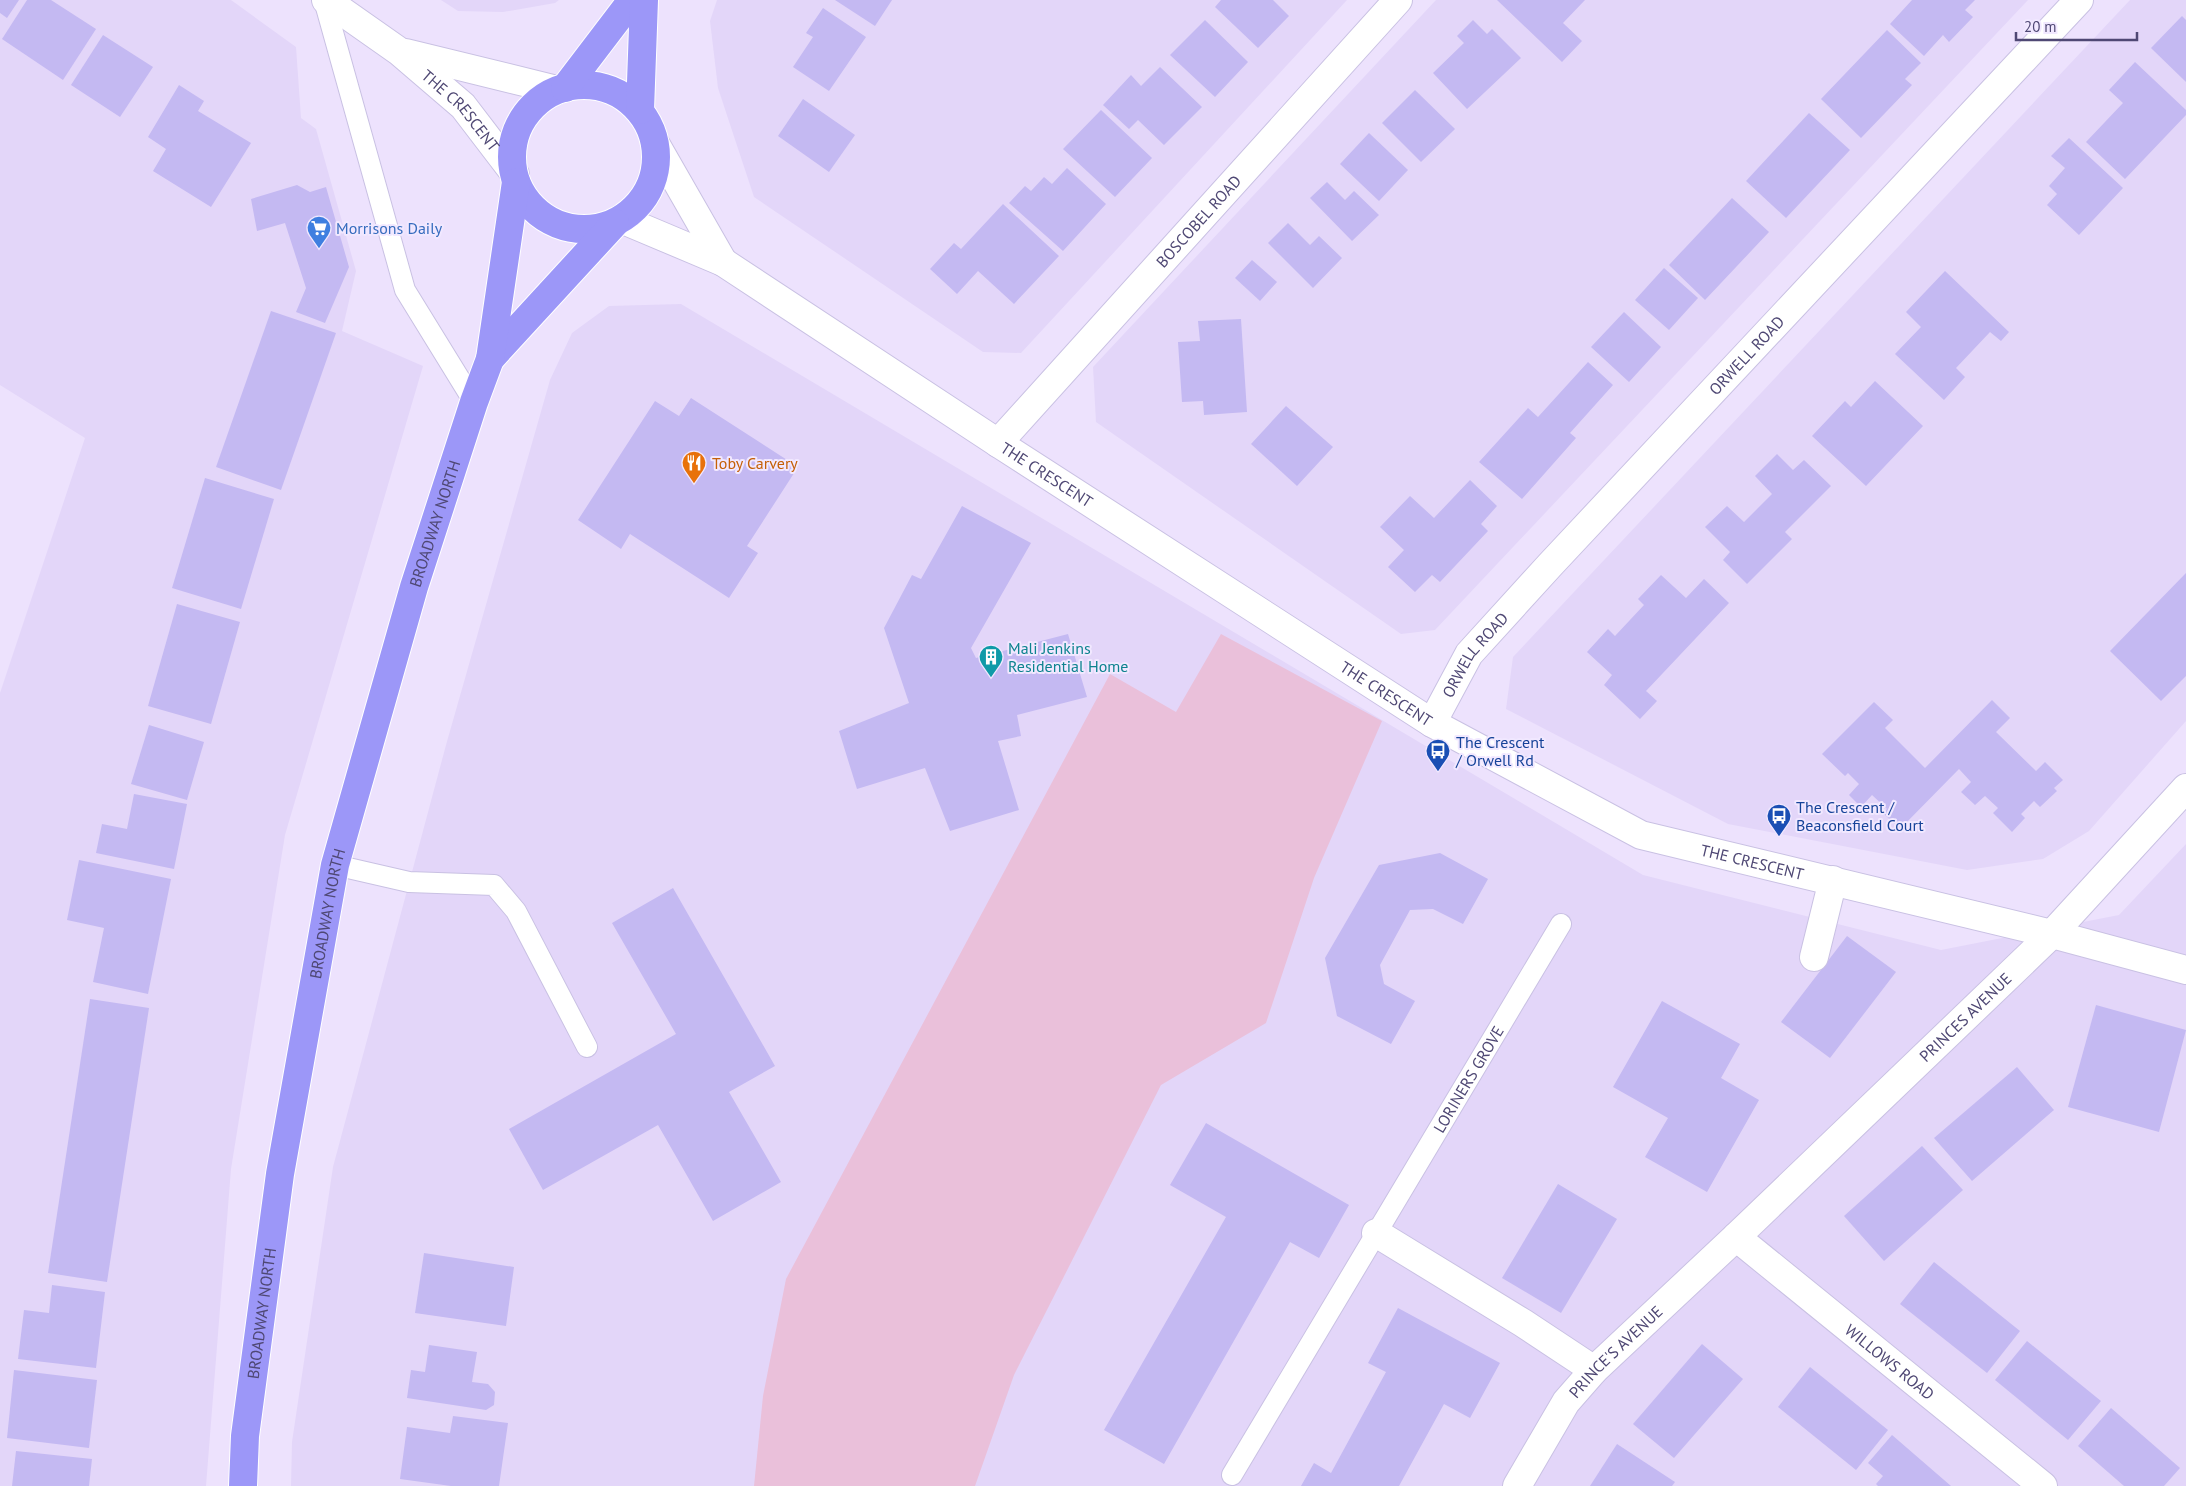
<svg xmlns="http://www.w3.org/2000/svg" width="2186" height="1486" viewBox="0 0 2186 1486" font-family="'PT Sans',sans-serif">
  <rect width="100%" height="100%" fill="#ede2fd"/>
  <g fill="#e3d6f9">
    <polygon points="0,0 231,0 296,47 301,118 316,129 356,271 342,331 423,366 285,835 231,1169 206,1486 0,1486 0,693 85,438 0,385"/>
    <polygon points="441,0 559,0 555,3 503,12 458,11"/>
    <polygon points="717,0 1347,0 1021,353 983,352 754,197 718,88 710,21"/>
    <polygon points="1436,0 2028,0 1435,630 1401,634 1096,422 1093,367"/>
    <polygon points="2130,0 2186,0 2186,721 2089,831 2043,859 1967,870 1728,824 1506,709 1513,657"/>
    <polygon points="681,304 1643,875 1941,950 2119,915 2186,844 2186,1486 291,1486 292,1442 333,1167 446,745 550,380 572,333 609,306"/>
  </g>
  <polygon fill="#eac0da" points="1221,634 1382,721 1314,878 1266,1023 1161,1085 1014,1375 975,1486 754,1486 763,1396 786,1279 1110,674 1176,712"/>
  <g fill="#c4b9f2">
    <polygon points="0,0 19,0 7,18 0,13"/>
    <polygon points="27,0 51,0 96,29 63,80 2,39"/>
    <polygon points="835,0 892,0 875,26"/>
    <polygon points="1221,0 1273,0 1289,16 1258,48 1215,7"/>
    <polygon points="1497,0 1585,0 1563,23 1582,41 1562,62"/>
    <polygon points="1912,0 1975,0 1965,10 1973,17 1949,42 1943,35 1924,56 1890,24"/>
    <polygon points="823,8 866,37 829,91 793,67 813,37 806,33"/>
    <polygon points="2182,16 2186,20 2186,82 2151,48"/>
    <polygon points="1205,20 1248,62 1215,97 1170,55"/>
    <polygon points="1473,20 1487,34 1492,29 1521,58 1467,109 1433,73 1464,43 1457,36"/>
    <polygon points="1887,30 1921,63 1905,79 1912,85 1861,138 1821,99"/>
    <polygon points="103,35 153,67 120,117 71,85"/>
    <polygon points="2135,62 2186,110 2186,115 2125,179 2086,142 2123,103 2109,90"/>
    <polygon points="1160,67 1202,107 1164,145 1138,120 1129,129 1103,105 1131,75 1141,86"/>
    <polygon points="179,85 204,101 198,111 251,143 211,207 153,171 166,149 148,137"/>
    <polygon points="1415,90 1455,129 1421,162 1382,123"/>
    <polygon points="803,99 855,135 829,172 778,136"/>
    <polygon points="1101,110 1152,158 1115,197 1063,149"/>
    <polygon points="1809,113 1850,150 1786,218 1746,181"/>
    <polygon points="1369,133 1408,170 1379,201 1340,164"/>
    <polygon points="2069,138 2123,188 2079,235 2047,205 2057,194 2049,186 2065,168 2051,156"/>
    <polygon points="1067,168 1106,204 1063,251 1009,203 1025,186 1031,191 1044,177 1052,184"/>
    <polygon points="1327,182 1345,200 1354,191 1379,215 1352,241 1310,198"/>
    <polygon points="297,185 310,192 326,187 349,267 325,323 296,312 306,288 285,223 257,231 251,199"/>
    <polygon points="1732,198 1769,232 1705,300 1669,265"/>
    <polygon points="1003,204 1059,256 1014,304 978,271 957,294 930,269 954,243 961,249"/>
    <polygon points="1288,223 1310,245 1319,236 1342,258 1313,288 1268,243"/>
    <polygon points="1252,260 1277,282 1260,301 1235,278"/>
    <polygon points="1664,268 1698,298 1669,330 1635,300"/>
    <polygon points="1945,271 2009,332 2001,341 1990,332 1956,368 1965,377 1944,400 1895,354 1921,327 1906,312"/>
    <polygon points="271,311 336,333 281,490 216,467"/>
    <polygon points="1624,312 1661,347 1629,382 1591,347"/>
    <polygon points="1241,319 1247,412 1204,415 1203,401 1182,402 1178,342 1200,341 1198,321"/>
    <polygon points="1588,362 1613,385 1570,433 1576,438 1522,499 1479,462 1528,408 1538,417"/>
    <polygon points="1875,381 1923,426 1866,486 1812,436 1845,401 1851,407"/>
    <polygon points="691,398 798,467 747,546 758,553 729,598 630,534 621,549 578,520 655,401 679,416"/>
    <polygon points="1286,406 1333,447 1297,486 1251,444"/>
    <polygon points="1777,454 1793,470 1804,460 1831,486 1785,532 1792,539 1747,584 1723,560 1730,552 1705,527 1727,506 1744,522 1772,494 1755,476"/>
    <polygon points="205,478 274,499 241,609 172,588"/>
    <polygon points="1470,480 1497,506 1481,524 1488,531 1440,582 1432,575 1415,592 1388,567 1404,550 1380,527 1410,496 1434,518"/>
    <polygon points="962,506 1031,543 971,648 976,658 1068,634 1087,697 1017,715 1021,736 998,741 1019,810 950,831 925,768 857,789 839,731 909,703 884,628 912,575 921,579"/>
    <polygon points="2186,573 2186,676 2161,701 2110,651"/>
    <polygon points="1661,575 1686,598 1704,579 1729,603 1646,691 1657,701 1640,719 1604,685 1612,675 1587,652 1608,629 1615,636 1644,605 1638,599"/>
    <polygon points="177,604 240,622 211,724 148,706"/>
    <polygon points="1992,700 2010,718 1996,732 2036,771 2045,762 2063,780 2054,788 2057,791 2040,807 2034,801 2021,814 2025,818 2012,832 1993,813 1998,808 1985,796 1975,805 1961,792 1971,782 1959,769 1900,829 1883,813 1887,809 1872,795 1861,807 1849,795 1859,784 1848,773 1845,776 1822,754 1874,702 1893,720 1885,728 1925,768"/>
    <polygon points="149,725 204,742 187,800 131,784"/>
    <polygon points="134,794 187,804 174,869 96,853 102,824 127,829"/>
    <polygon points="1440,853 1488,879 1463,924 1433,909 1410,910 1380,965 1384,984 1415,1001 1391,1044 1337,1016 1325,958 1379,865"/>
    <polygon points="79,860 171,879 148,994 93,982 104,928 67,920"/>
    <polygon points="673,888 775,1066 729,1092 781,1182 713,1221 658,1125 543,1190 509,1129 676,1034 612,923"/>
    <polygon points="1847,936 1896,972 1830,1058 1781,1022"/>
    <polygon points="90,999 149,1008 107,1282 48,1273"/>
    <polygon points="1662,1001 1740,1044 1721,1078 1759,1100 1707,1192 1645,1157 1668,1118 1613,1087"/>
    <polygon points="2096,1005 2186,1030 2159,1132 2068,1107"/>
    <polygon points="2017,1067 2054,1110 1972,1181 1934,1138"/>
    <polygon points="1206,1123 1349,1205 1319,1258 1290,1242 1164,1464 1104,1430 1226,1217 1170,1185"/>
    <polygon points="1922,1146 1963,1190 1884,1261 1844,1216"/>
    <polygon points="1558,1184 1617,1219 1561,1313 1502,1278"/>
    <polygon points="424,1253 514,1267 506,1326 415,1313"/>
    <polygon points="1934,1262 2020,1331 1987,1373 1900,1304"/>
    <polygon points="52,1285 105,1292 96,1368 18,1359 24,1310 49,1313"/>
    <polygon points="1398,1308 1500,1363 1470,1418 1444,1404 1399,1486 1301,1486 1314,1463 1331,1473 1386,1372 1368,1363"/>
    <polygon points="2027,1341 2101,1401 2068,1440 1995,1380"/>
    <polygon points="1702,1344 1743,1379 1674,1458 1633,1424"/>
    <polygon points="429,1345 477,1352 472,1382 488,1384 495,1392 494,1405 486,1410 407,1398 411,1370 425,1372"/>
    <polygon points="1810,1367 1888,1430 1856,1470 1778,1407"/>
    <polygon points="14,1370 97,1380 89,1448 7,1438"/>
    <polygon points="2111,1408 2180,1468 2164,1486 2124,1486 2078,1446"/>
    <polygon points="453,1416 508,1423 499,1486 451,1486 400,1479 407,1427 450,1433"/>
    <polygon points="1892,1435 1951,1486 1878,1486 1876,1484 1883,1476 1868,1463"/>
    <polygon points="1617,1444 1675,1482 1672,1486 1590,1486"/>
    <polygon points="16,1451 92,1459 89,1486 12,1486"/>
  </g>
  <g fill="none" stroke-linecap="round" stroke-linejoin="round">
    <defs>
      <g id="lane">
        <polyline points="324,0 405,290 474,402"/>
        <polyline points="335,865 409,882 494,885 516,911 587,1047"/>
        <path id="s1" d="M1232 1475 1561 924"/>
      </g>
      <g id="street">
        <path id="s2" d="M326 0 400 52 463 106 515 174"/>
        <polyline points="406,53 557,90"/>
        <polyline points="656,145 723,262"/>
        <path id="s3" d="M621 219 723 262 998 443 1432 723 1641 835 2052 934 2186 970"/>
        <path id="s4" d="M998 443 1398 0"/>
        <path id="s5" d="M1432 723 1469 654 1550 565 2079 0"/>
        <polyline points="1814,957 1833,880"/>
        <polyline points="1376,1233 1523,1323 1594,1370"/>
        <path id="s6" d="M1736 1237 2043 1486"/>
        <path id="s7" d="M1517 1486 1566 1402 1594 1370 1736 1237 2052 934 2186 788"/>
      </g>
      <g id="highway">
        <circle cx="584" cy="157" r="72"/>
        <polyline points="565,88 632,0"/>
        <polyline points="640,110 644,0"/>
        <polyline points="490,359 615,223"/>
        <path id="s8" d="M243 1486 245 1436 280 1174 335 865 414 587 474 402 490 359 516 182"/>
      </g>
    </defs>
    <use href="#lane" stroke="#c9c1e3" stroke-width="22"/>
    <use href="#street" stroke="#c9c1e3" stroke-width="30"/>
    <use href="#highway" stroke="#fff" stroke-width="30"/>
    <use href="#lane" stroke="#fff" stroke-width="20"/>
    <use href="#street" stroke="#fff" stroke-width="28"/>
    <use href="#highway" stroke="#9c97f8" stroke-width="28"/>
  </g>
  <defs>
    <symbol id="supermarket-pin" viewBox="-11 -11 22 30"><path d="M0 17L-7.5 6A9.5 9.5 0 1 1 7.5 6Z" fill="#3f7fe0" stroke="#f1e8ff"/><path d="M-6-5.5h2.5l.6 2H6L4.5 2H-2.5L-4.4-4H-6ZM-1.5 3.2a1.3 1.3 0 1 0 .1 0ZM3 3.2a1.3 1.3 0 1 0 .1 0Z" fill="#fff"/></symbol>
    <symbol id="restaurant-pin" viewBox="-11 -11 22 30"><path d="M0 17L-7.5 6A9.5 9.5 0 1 1 7.5 6Z" fill="#e8710a" stroke="#f1e8ff"/><path d="M-5-6h1v4h1v-4h1v4h1v-4h1v5L-1.5 .5V6h-2V.5L-5-1ZM5-6V6H3V1.5H1.5Q1.5-4 5-6Z" fill="#fff"/></symbol>
    <symbol id="building-pin" viewBox="-11 -11 22 30"><path d="M0 17L-7.5 6A9.5 9.5 0 1 1 7.5 6Z" fill="#0f9aa8" stroke="#f1e8ff"/><path d="M-4-6H4V6H1V3H-1V6H-4ZM-2.5-4.3h1.7v1.8h-1.7ZM.8-4.3h1.7v1.8H.8ZM-2.5-1h1.7V.8h-1.7ZM.8-1h1.7V.8H.8Z" fill="#fff"/></symbol>
    <symbol id="bus-pin" viewBox="-11 -11 22 30"><path d="M0 17L-7.5 6A9.5 9.5 0 1 1 7.5 6Z" fill="#1a4fb4" stroke="#f1e8ff"/><path d="M-5-6H5V4H4V6H2V4H-2V6H-4V4H-5ZM-3.5-4V0h7V-4ZM-3.5 1.2v1.5H-2V1.2ZM2 1.2v1.5H3.5V1.2Z" fill="#fff"/></symbol>
  </defs>
  <g fill-rule="evenodd">
    <use href="#supermarket-pin" x="305" y="214" width="28" height="38"/>
    <use href="#restaurant-pin" x="680" y="449" width="28" height="38"/>
    <use href="#building-pin" x="977" y="643" width="28" height="38"/>
    <use href="#bus-pin" x="1424" y="737" width="28" height="38"/>
    <use href="#bus-pin" x="1765" y="802" width="28" height="38"/>
  </g>
  <g text-anchor="middle" stroke-width="4" stroke-linejoin="round" paint-order="stroke">
    <g font-size="16" fill="#4f4874" stroke="#f1e8ff">
      <text dy="6" stroke="none"><textPath href="#s2" startOffset="175">THE CRESCENT</textPath></text>
      <text dy="6" stroke="none"><textPath href="#s4" startOffset="299">BOSCOBEL ROAD</textPath></text>
      <text dy="6" stroke="none"><textPath href="#s5" startOffset="486">ORWELL ROAD</textPath></text>
      <text dy="6" stroke="none"><textPath href="#s3" startOffset="498">THE CRESCENT</textPath></text>
      <text dy="6" stroke="none"><textPath href="#s8" startOffset="984">BROADWAY NORTH</textPath></text>
      <text dy="6" stroke="none"><textPath href="#s5" startOffset="81">ORWELL ROAD</textPath></text>
      <text dy="6" stroke="none"><textPath href="#s3" startOffset="902">THE CRESCENT</textPath></text>
      <text dy="6" stroke="none"><textPath href="#s3" startOffset="1308">THE CRESCENT</textPath></text>
      <text dy="6" stroke="none"><textPath href="#s8" startOffset="579">BROADWAY NORTH</textPath></text>
      <text dy="6" stroke="none"><textPath href="#s7" startOffset="652">PRINCES AVENUE</textPath></text>
      <text dy="6" stroke="none"><textPath href="#s1" startOffset="461">LORINERS GROVE</textPath></text>
      <text dy="6" stroke="none"><textPath href="#s8" startOffset="174">BROADWAY NORTH</textPath></text>
      <text dy="6" stroke="none"><textPath href="#s7" startOffset="168">PRINCE'S AVENUE</textPath></text>
      <text dy="6" stroke="none"><textPath href="#s6" startOffset="198">WILLOWS ROAD</textPath></text>
    </g>
    <g font-size="16" fill="#366cbe" stroke="#f1e8ff" text-anchor="start">
      <text x="336" y="234">Morrisons Daily</text>
    </g>
    <g font-size="16" fill="#c56008" stroke="#f1e8ff" text-anchor="start">
      <text x="712" y="469">Toby Carvery</text>
    </g>
    <g font-size="16" fill="#0d838f" stroke="#f1e8ff" text-anchor="start">
      <text x="1008" y="654">Mali Jenkins<tspan x="1008" dy="18">Residential Home</tspan></text>
    </g>
    <g font-size="16" fill="#164399" stroke="#f1e8ff" text-anchor="start">
      <text x="1456" y="748">The Crescent<tspan x="1456" dy="18">/ Orwell Rd</tspan></text>
      <text x="1796" y="813">The Crescent /<tspan x="1796" dy="18">Beaconsfield Court</tspan></text>
    </g>
  </g>
  <path d="M2016 32v8h121v-8" fill="none" stroke="#4f4874" stroke-width="2.5"/>
  <text x="2024" y="32" font-size="15" fill="#4f4874" stroke="#f1e8ff" stroke-width="4" paint-order="stroke">20 m</text>
</svg>
